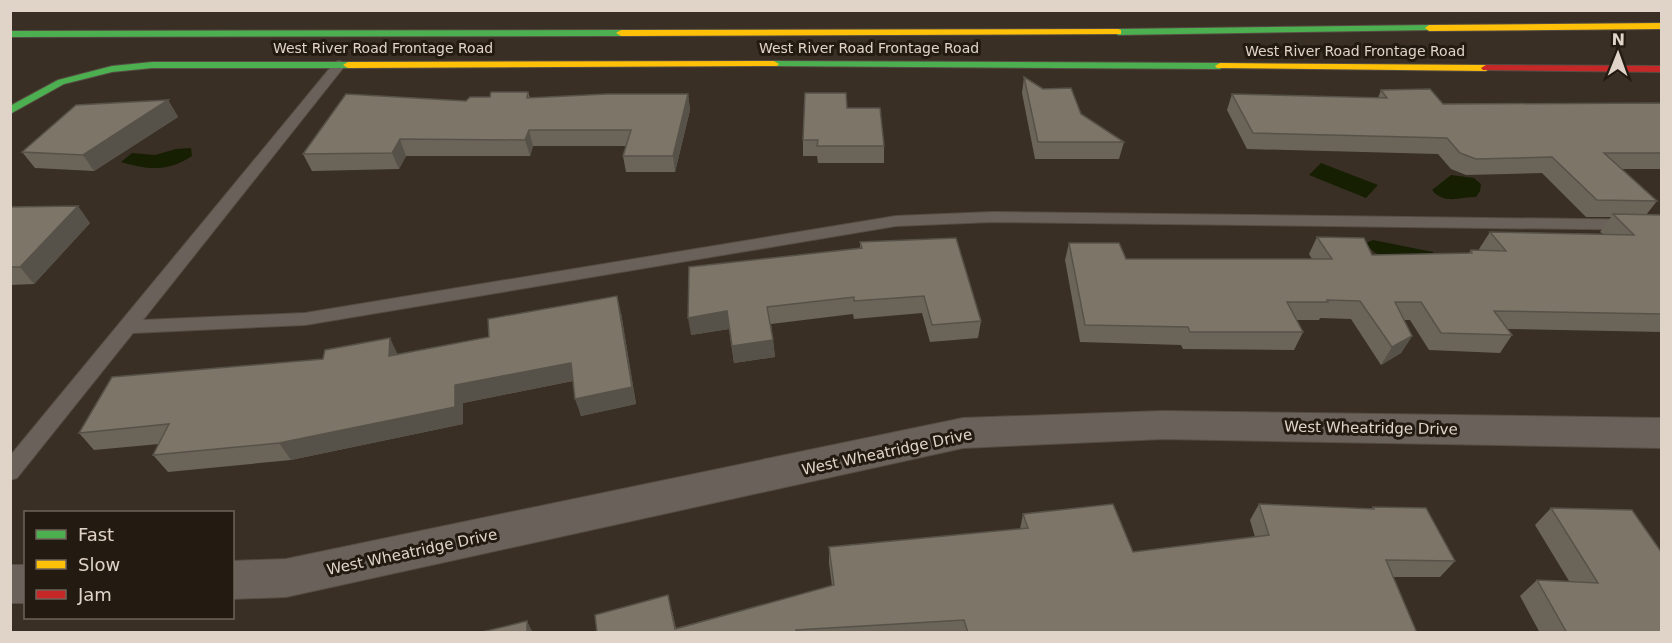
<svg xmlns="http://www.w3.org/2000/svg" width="1672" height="643" viewBox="0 0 1672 643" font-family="'DejaVu Sans',sans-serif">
  <rect width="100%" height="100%" fill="#3a2f24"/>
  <g fill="#171f03">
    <path d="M191 148 192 156C168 172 148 170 121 162L132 153 155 155 176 149Z"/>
    <polygon points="1321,163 1378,185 1366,198 1309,175"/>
    <path d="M1451 175 1474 178 1481 184 1480 191 1476 197C1460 197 1444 205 1432 190Z"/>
    <path d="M1373 240 1433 252 1438 262C1414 262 1381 266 1366 243Z"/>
  </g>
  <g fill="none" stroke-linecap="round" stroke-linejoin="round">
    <defs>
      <polygon id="lane" points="339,61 343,62 345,65 343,68 143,320 305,313 896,216 992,212 1662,220 1662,230 992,222 896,226 305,325 133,333 17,478 10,480 10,456 335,62"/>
      <g id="street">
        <polygon points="1163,411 1662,418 1662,448 1163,439 963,448 286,597 232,599 232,561 286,559 963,418"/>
        <rect x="10" y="565" width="16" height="38"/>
      </g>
      <g id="fast">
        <polygon points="1429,25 1432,26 1432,30 1118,35 1113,32 1118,29"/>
        <polygon points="10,31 621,30 626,33 621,36 10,37"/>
        <polygon points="774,61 1220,63 1225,66 1220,69 771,66 769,64"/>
        <polygon points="152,62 348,62 353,65 348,68 152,68 112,72 64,84 10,114 10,106 58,80 112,66"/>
      </g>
      <g id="slow">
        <polygon points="1662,23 1662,29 1429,31 1425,28 1429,25"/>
        <polygon points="1118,29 1121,30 1121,34 621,36 616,33 621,30"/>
        <polygon points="774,61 779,64 777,66 348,68 343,65 348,62"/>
        <polygon points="1220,63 1486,65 1491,68 1486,71 1217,68 1215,66"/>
      </g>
      <polygon id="jam" points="1486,65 1662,66 1662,72 1483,70 1481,68"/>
    </defs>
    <use href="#lane" stroke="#564c43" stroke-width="2"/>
    <use href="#street" stroke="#564c43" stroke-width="2"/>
    <use href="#fast" stroke="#564c43" stroke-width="2"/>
    <use href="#slow" stroke="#564c43" stroke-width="2"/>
    <use href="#jam" stroke="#564c43" stroke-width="2"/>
    <use href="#lane" fill="#6a625a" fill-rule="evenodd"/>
    <use href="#street" fill="#6a625a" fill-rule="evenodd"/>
    <use href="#fast" fill="#4caf50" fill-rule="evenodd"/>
    <use href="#slow" fill="#ffc107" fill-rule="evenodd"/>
    <use href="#jam" fill="#c62828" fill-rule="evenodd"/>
  </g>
  <g fill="#6b6559">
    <polygon points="1024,77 1124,142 1119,159 1035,159 1022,93"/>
    <polygon points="1381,90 1443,104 1662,103 1662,169 1621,169 1657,201 1646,215 1662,215 1662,332 1507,329 1512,335 1500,353 1429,350 1410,320 1404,320 1412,336 1401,353 1381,365 1351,319 1320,318 1319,320 1296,320 1303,332 1294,350 1183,349 1181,345 1080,342 1065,260 1069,243 1126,259 1312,259 1309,254 1317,237 1372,255 1469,253 1471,250 1480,251 1479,249 1490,232 1603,234 1600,232 1611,217 1586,217 1542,173 1466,175 1451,169 1438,154 1247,149 1227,110 1232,94 1378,98"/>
    <polygon points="528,92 530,98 688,94 690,110 675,172 626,172 623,156 626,146 533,146 530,156 406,156 399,169 312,171 303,154 466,101 490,97"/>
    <polygon points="168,100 178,117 94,171 35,168 22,152"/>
    <polygon points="847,108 884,146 884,163 818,163 817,156 803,156 803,140"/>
    <polygon points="10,207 90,223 34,284 10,285"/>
    <polygon points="860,242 981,321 978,338 930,342 922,313 854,319 853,314 771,324 775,357 734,363 729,329 691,335 860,248"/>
    <polygon points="621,313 636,404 581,416 573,381 463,403 463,424 291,460 168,472 153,455 159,444 94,450 79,433 398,354"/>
    <polygon points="1259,504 1371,509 1373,507 1455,561 1440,577 1393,577 1417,633 597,633 672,611 676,628 832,586 829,563 829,547 1020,529 1023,514 1133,552 1255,537 1250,520"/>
    <polygon points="1551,508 1662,633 1540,633 1520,596 1537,580 1569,581 1535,525"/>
  </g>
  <g fill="#575249">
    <polygon points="688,94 690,110 675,172 673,156"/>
    <polygon points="168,100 178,117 94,171 83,155"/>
    <polygon points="529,130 533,146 530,156 525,140"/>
    <polygon points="400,139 406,156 399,169 392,153"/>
    <polygon points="78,206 90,223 34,284 20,267"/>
    <polygon points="617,296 621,313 636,404 581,416 575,399"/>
    <polygon points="727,311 729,329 691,335 688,318"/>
    <polygon points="1412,336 1401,353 1381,365 1392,347"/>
    <polygon points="390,338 398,355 389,356"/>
    <polygon points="773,340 775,357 734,363 732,346"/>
    <polygon points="571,363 577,380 463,403 463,424 291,460 279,443 455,385"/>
    <polygon points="527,621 533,633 527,633"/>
  </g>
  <g fill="#7c7568" stroke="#575249" stroke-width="1.5">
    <polygon points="1024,77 1043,89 1071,88 1081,114 1124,142 1038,142"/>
    <polygon points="1430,89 1443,104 1662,103 1662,153 1604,153 1657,201 1597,200 1552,157 1476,159 1460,153 1447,138 1253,133 1232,94 1387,98 1381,90"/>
    <polygon points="491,92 528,92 527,98 607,94 688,94 673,156 623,156 631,130 529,130 525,140 400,139 392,153 303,154 346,94 466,101 470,97 490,97"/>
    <polygon points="805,93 846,93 847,108 880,108 884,146 817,146 818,140 803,140"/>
    <polygon points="168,100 83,155 22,152 76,105"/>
    <polygon points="78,206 20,267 10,267 10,207"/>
    <polygon points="1613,214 1662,215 1662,314 1494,311 1512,335 1441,333 1421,302 1395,302 1412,336 1392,347 1360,301 1327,300 1328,302 1287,302 1303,332 1190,332 1188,327 1085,325 1069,243 1119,243 1126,259 1332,259 1317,237 1364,238 1372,255 1472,253 1471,250 1506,251 1490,232 1634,235"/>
    <polygon points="956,238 981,321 932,325 924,296 854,301 854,297 767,307 773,340 732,346 727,311 688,318 689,267 862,248 860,242"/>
    <polygon points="617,296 632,387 575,399 571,363 455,385 455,407 279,443 153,455 169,424 79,433 112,377 323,359 325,350 390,338 389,356 489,337 488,319"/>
    <polygon points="1113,504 1133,552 1269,535 1259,504 1374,509 1373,507 1426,508 1455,561 1386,560 1417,633 968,633 964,620 796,630 796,633 597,633 595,615 668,595 675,629 834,585 829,547 1028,528 1023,514"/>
    <polygon points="1551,508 1632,510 1662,553 1662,633 1567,633 1537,580 1598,583"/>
    <polygon points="527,621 527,633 478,633"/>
  </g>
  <g text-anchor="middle" stroke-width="6" stroke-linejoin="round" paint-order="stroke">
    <g font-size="14" fill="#e0d3c7" stroke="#231a11">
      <text x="383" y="53">West River Road Frontage Road</text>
      <text x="869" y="53">West River Road Frontage Road</text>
      <text x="1355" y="56">West River Road Frontage Road</text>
    </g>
    <g font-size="15" fill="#e0d3c7" stroke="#231a11">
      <text transform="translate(1371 428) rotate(1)" y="5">West Wheatridge Drive</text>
      <text transform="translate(887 452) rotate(-12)" y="5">West Wheatridge Drive</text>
      <text transform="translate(412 552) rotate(-12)" y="5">West Wheatridge Drive</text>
    </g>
  </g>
  <rect width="1672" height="643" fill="none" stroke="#e0d3c7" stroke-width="24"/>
  <rect x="24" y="511" width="210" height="108" fill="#231a11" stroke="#6f645a" stroke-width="1.5"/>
  <rect x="36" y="530" width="30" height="9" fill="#4caf50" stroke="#6f645a" stroke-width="1.5"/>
  <text x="78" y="541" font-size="18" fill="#e0d3c7">Fast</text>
  <rect x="36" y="560" width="30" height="9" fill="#ffc107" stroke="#6f645a" stroke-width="1.5"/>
  <text x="78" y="571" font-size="18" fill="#e0d3c7">Slow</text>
  <rect x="36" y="590" width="30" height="9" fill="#c62828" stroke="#6f645a" stroke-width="1.5"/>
  <text x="78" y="601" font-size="18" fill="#e0d3c7">Jam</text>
  <g transform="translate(1618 54) rotate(1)" stroke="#231a11" stroke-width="4.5" paint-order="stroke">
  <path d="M0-4.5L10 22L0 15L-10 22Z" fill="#e0d3c7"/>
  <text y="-9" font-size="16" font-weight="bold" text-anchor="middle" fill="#e0d3c7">N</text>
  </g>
</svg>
